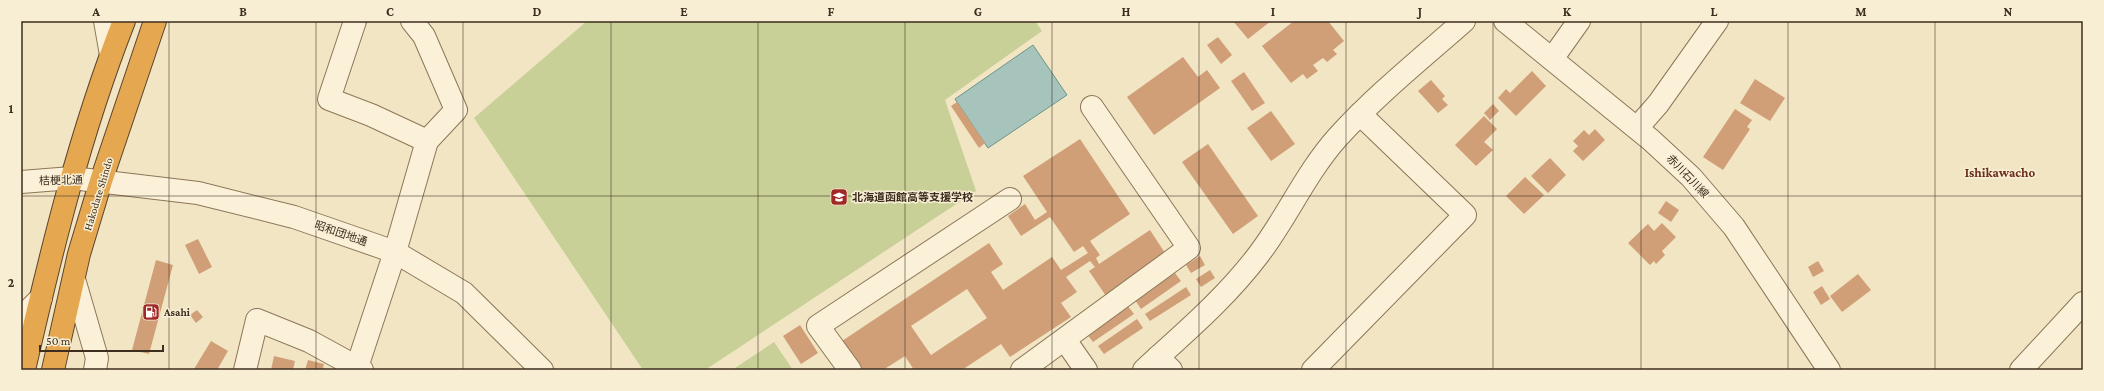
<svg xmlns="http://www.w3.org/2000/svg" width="2104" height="391" viewBox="0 0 2104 391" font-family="'Crimson Pro','Noto Sans JP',serif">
  <rect width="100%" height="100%" fill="#f1e5c4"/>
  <g fill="#c8d097">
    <polygon points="587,21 1035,21 1042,31 945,100 976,191 705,370 643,370 474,118"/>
    <polygon points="774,342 793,370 732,370"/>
  </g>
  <polygon fill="#a6c4bc" stroke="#6c938a" points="1033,45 1067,95 988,148 955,99"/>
  <g fill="#d19f77" fill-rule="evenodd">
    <polygon points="1233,21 1271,21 1248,39"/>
    <polygon points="1294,21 1328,21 1344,41 1333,50 1337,54 1327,62 1323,58 1313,65 1318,71 1307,79 1303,74 1291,83 1262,46"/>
    <polygon points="1218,37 1232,55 1221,64 1207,45"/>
    <polygon points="1183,57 1198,77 1207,70 1220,88 1154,135 1127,97"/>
    <polygon points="1532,71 1546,86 1516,116 1498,98 1506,89 1510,93"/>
    <polygon points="1244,72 1265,103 1252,111 1231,81"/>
    <polygon points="1755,79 1785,98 1770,121 1740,103"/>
    <polygon points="1431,80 1445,96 1442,99 1448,105 1438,113 1418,91"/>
    <polygon points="957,102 985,143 979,148 951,106"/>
    <polygon points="1493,104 1499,111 1490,120 1484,113"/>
    <polygon points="1735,109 1752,120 1747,127 1750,129 1723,170 1703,157"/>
    <polygon points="1271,111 1295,144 1271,161 1247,128"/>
    <polygon points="1484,116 1497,129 1484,142 1493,150 1476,166 1455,145"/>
    <polygon points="1595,129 1605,140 1583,161 1573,151 1578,146 1573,141 1584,130 1589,135"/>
    <path d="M1080 139 1130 214 1090 241 1100 255 1096 258 1099 264 1150 230 1167 256 1106 296 1089 271 1095 267 1090 261 1066 277 1077 292 1061 303 1071 317 1010 357 1001 344 962 370H914L905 356 883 370H862L842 341 989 243 1003 264 991 272 1003 290 1052 257 1061 270 1088 253 1083 246 1074 252 1050 217 1021 236 1008 216 1025 204 1035 220 1047 212 1023 176ZM967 289 987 318 931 355 911 326Z"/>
    <polygon points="1208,144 1258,216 1233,234 1182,162"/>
    <polygon points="1550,158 1566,175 1548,193 1531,176"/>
    <polygon points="1525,177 1544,195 1524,214 1506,196"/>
    <polygon points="1666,201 1679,210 1671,222 1658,213"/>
    <polygon points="1662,223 1676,237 1662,251 1665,255 1656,264 1654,261 1650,265 1628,243 1648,224 1654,231"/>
    <polygon points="198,239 212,267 199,274 185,245"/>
    <polygon points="1200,256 1205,265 1191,273 1186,265"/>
    <polygon points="156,260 173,265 149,354 132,350"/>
    <polygon points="1818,261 1824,271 1813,277 1808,267"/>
    <polygon points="1210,270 1215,278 1201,287 1196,279"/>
    <polygon points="1175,273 1181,281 1141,309 1135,300"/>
    <polygon points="1858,274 1871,290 1842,312 1830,296"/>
    <polygon points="1822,286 1830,299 1821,305 1813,292"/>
    <polygon points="1186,287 1191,295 1150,321 1145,314"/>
    <polygon points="1127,305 1134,314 1093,342 1086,333"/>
    <polygon points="197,310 203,317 196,323 190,315"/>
    <polygon points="1137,319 1143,328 1104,354 1098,346"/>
    <polygon points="800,325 818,353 801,364 783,336"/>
    <polygon points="211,341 228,351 217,370 196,370 194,369"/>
    <polygon points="274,356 295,361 293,370 271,370"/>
    <polygon points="308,360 324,364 323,368 331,370 305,370"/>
  </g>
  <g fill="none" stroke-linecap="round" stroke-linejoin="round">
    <defs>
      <g id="minor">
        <polyline points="105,21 111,55"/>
        <polyline points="355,21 329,99 371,115 427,141"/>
        <polyline points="1505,21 1651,140 1691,177 1734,227 1829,370"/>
        <polyline points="1552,59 1579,21"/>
        <polyline points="1637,128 1658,104 1717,21"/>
        <polyline points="21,182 72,178 198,193 294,217 395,252 464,293 542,370"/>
        <polyline points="74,279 97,358 95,370"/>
        <polyline points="21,318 41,298"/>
        <polyline points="1065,340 1086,370"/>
        <polyline points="1158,357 1171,370"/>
        <polyline points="245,370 257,320 309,341 362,370"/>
        <polyline points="356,370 395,252 427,141 456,110 424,36 412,21"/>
        <polyline points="850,370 818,326 1010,199"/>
        <polyline points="1022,370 1189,248 1092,107"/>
        <path d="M1144 370C1184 333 1226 298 1259 254 1287 217 1306 173 1337 138 1376 95 1421 59 1464 21"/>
        <polyline points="1313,370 1465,215 1360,114"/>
        <polyline points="2021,370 2083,303"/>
      </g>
      <g id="highway">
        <path d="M24 370C51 252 80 133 124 21"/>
        <polyline points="53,370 79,254 101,181 155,21"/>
      </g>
    </defs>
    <use href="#minor" stroke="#8d7659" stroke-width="24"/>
    <use href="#highway" stroke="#5a442d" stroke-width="24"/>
    <use href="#minor" stroke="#fbf1d8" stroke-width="22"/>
    <use href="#highway" stroke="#e5a850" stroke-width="22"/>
  </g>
  <path fill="none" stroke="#3c2d1e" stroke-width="1" stroke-opacity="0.55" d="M169 21V370M316 21V370M463 21V370M611 21V370M758 21V370M905 21V370M1052 21V370M1199 21V370M1346 21V370M1493 21V370M1641 21V370M1788 21V370M1935 21V370M21 196H2083"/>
  <defs>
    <symbol id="school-square" viewBox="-11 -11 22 22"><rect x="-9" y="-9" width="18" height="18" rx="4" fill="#a02825" stroke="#f8eed4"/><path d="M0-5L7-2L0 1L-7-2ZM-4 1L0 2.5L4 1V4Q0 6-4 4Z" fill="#fff"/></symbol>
    <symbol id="fuel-square" viewBox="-11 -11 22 22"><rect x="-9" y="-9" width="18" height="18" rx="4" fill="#a02825" stroke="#f8eed4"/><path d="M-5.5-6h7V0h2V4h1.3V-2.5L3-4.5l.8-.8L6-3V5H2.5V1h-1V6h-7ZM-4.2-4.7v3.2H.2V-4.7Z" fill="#fff"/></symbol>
  </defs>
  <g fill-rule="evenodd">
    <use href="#school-square" x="829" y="187" width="20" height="20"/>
    <use href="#fuel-square" x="141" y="302" width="20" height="20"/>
  </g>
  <g text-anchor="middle" stroke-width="3" stroke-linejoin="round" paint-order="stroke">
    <g font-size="11" fill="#3c2d1e" stroke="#f8eed4">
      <text transform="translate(1688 176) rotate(46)" y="4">赤川石川線</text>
      <text transform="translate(61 180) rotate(-1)" y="4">桔梗北通</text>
      <text transform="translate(98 194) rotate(-73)" y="4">Hakodate Shindo</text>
      <text transform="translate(341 233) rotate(19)" y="4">昭和団地通</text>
    </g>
    <g font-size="11" font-weight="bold" fill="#3c2d1e" stroke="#f8eed4" text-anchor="start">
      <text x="852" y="201">北海道函館高等支援学校</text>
      <text x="164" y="316">Asahi</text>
    </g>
    <g font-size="13" font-weight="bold" fill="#6b2e1a" stroke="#f8eed4">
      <text x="2000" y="177">Ishikawacho</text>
    </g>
  </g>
  <rect width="2104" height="391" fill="none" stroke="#f8eed4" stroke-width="44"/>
  <path d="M40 345v6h123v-6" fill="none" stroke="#3c2d1e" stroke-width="2"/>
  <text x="46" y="345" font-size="12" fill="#3c2d1e" stroke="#f8eed4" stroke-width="3" paint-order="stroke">50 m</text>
  <rect x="22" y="22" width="2060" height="347" fill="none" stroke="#3c2d1e" stroke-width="1.5"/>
  <g font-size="13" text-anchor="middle" font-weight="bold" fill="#3c2d1e">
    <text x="96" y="16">A</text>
    <text x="243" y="16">B</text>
    <text x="390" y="16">C</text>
    <text x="537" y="16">D</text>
    <text x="684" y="16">E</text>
    <text x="831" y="16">F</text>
    <text x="978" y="16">G</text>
    <text x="1126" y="16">H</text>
    <text x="1273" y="16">I</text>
    <text x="1420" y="16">J</text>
    <text x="1567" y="16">K</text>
    <text x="1714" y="16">L</text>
    <text x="1861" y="16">M</text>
    <text x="2008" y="16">N</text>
    <text x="11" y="113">1</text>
    <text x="11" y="287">2</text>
  </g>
</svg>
